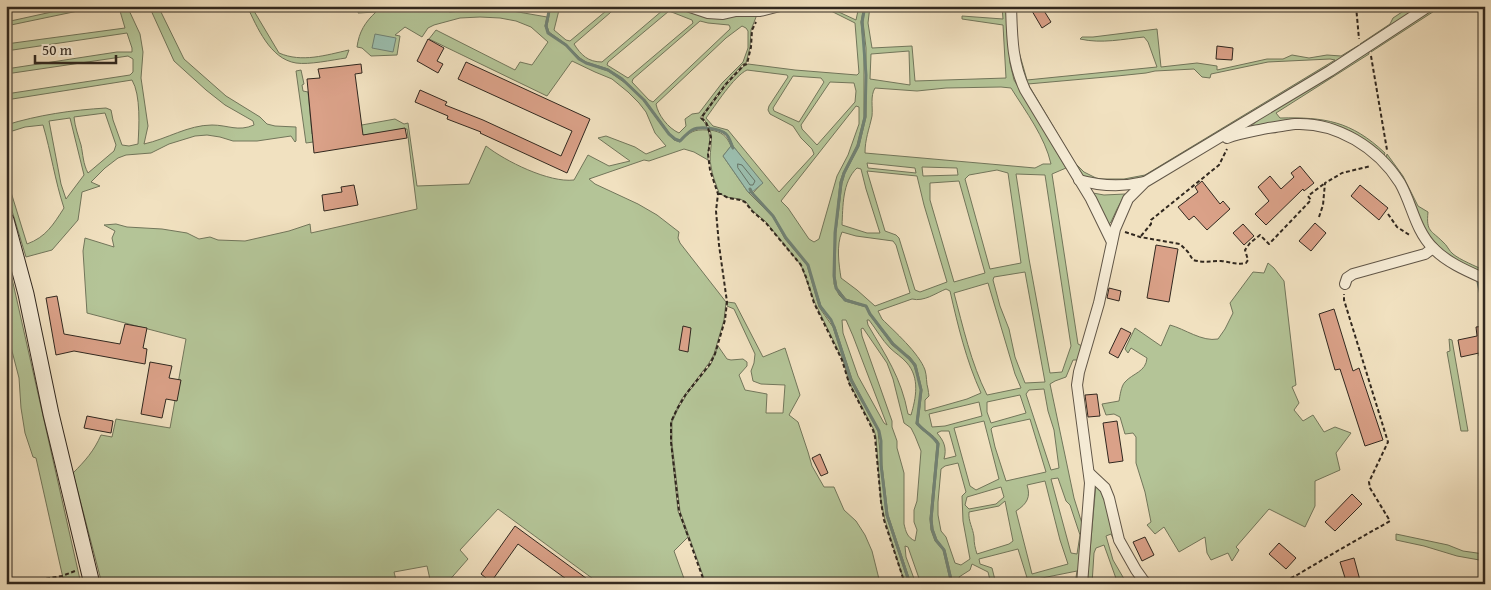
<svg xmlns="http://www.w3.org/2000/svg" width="1491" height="590" viewBox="0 0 1491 590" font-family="'Gentium Book Plus',serif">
  <rect width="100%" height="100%" fill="#f1e1c0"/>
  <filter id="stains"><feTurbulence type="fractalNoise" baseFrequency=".004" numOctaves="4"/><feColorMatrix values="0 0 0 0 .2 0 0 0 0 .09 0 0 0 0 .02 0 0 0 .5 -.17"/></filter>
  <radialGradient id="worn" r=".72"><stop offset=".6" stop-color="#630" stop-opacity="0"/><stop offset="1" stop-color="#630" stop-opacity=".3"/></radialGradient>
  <g fill="#b4c497" stroke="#72765b" fill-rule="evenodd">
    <polygon points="79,6 102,6 6,26 6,22"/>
    <path d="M116 6H127L140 34 143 52 141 78 148 126 144 144C167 139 188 125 212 125 228 125 238 132 254 125L253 121 225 105 206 90 174 61 149 6H158L184 59 226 96 260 117 267 124 275 126 296 127V141L295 142 291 136 257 141H233L220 137 207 135 195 136 169 144 151 153 126 155 118 158 105 168 91 182 100 186 82 192 78 220 52 250 26 257 6 191V176L27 244C46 237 53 225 64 208 55 181 51 152 43 125L25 127 6 133V125C38 115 72 110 106 108L111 110 113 120 122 145 129 146 138 144C139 127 141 95 132 80L6 100V94L130 75 133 72V59L128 56 6 74V69L117 52H132V48L127 33 6 51V44L125 28 120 11ZM105 113 116 145 114 151 88 173C83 164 83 154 81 145 78 135 75 127 74 117ZM70 118 84 175 66 199 61 184 49 121Z"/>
    <path d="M247 6H251L279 53C302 63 326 55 349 50L346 58C332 60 309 65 296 63 270 59 257 27 247 6Z"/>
    <path d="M360 6H432L450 12 495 8 547 17 545 26 548 33 566 46 585 63 608 71 628 85 643 100 669 135 674 140 680 142C690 132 693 129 708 130 712 141 707 149 708 160L694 152 684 149 649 161 644 160 589 179 595 184 638 204 657 215 679 232 678 238 680 243 726 302 724 320 714 354 709 363 681 400 671 422V443L678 511 688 537 674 551 686 584H600L498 509 460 550 468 559 446 584H431L427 566 394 572 397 584H102L73 473C85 461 94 451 101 435L112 437 116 419 170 428 186 339 87 313 83 251 85 238 114 247 112 238 115 231 104 225 116 224 127 227 162 229 187 233 199 239 210 237 218 240 245 241 289 231 310 224 311 233 417 209 407 129 306 143 296 71 301 70 304 84 302 85 303 91 308 92 312 134 395 119 404 124 408 123 417 186 469 184 486 146C505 161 549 183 574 180L588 155 609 166 630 161 598 138 606 136 635 147 646 154 666 146 655 133 646 112 639 103 628 92 612 79 595 72 572 61 547 96 429 39 436 30 515 70 520 62 532 65 548 42 531 27 516 21 500 18 480 17 460 18 434 25 428 28 422 37 405 27 395 35 400 36 397 55 371 56 362 48 357 47C359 32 365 22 376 12L358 13Z"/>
    <path d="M551 6H560L554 30 566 40 570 41 612 6H618L574 44C581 55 588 62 602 62L663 10 660 6H679L689 11 758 12 751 30 750 47 746 63 743 64 725 84 700 118 705 123 707 128C694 128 689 131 680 140L675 139 670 134 644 99 622 78 608 69 586 62 580 58 567 45 549 32 547 26ZM669 11 692 20 693 23 628 78 607 65 608 62ZM700 21 708 23 729 25 730 27V29L653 102 649 100 632 82 633 79ZM742 26 746 28 748 31V48L743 62 722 83 699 113 692 114 685 119 686 126 679 133C668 128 658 115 656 104L726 38Z"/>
    <path d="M859 6H864L861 22 864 48V117L857 145 843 173 840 182 835 233 834 284 839 295 845 301 866 307 869 314 892 345 909 358 914 366 919 380 921 390 916 424C922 431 932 435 937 444L930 519 931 530 935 541 943 550 951 584H921L908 547 905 546 906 557 916 584H911L888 515 882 465 881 441 879 431 852 379 835 327 821 306 808 265 786 238 774 216 753 193 762 183 733 146 728 135 725 132 711 129 703 118V116L727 84 744 66 748 64 795 70 857 75 859 73 855 23 827 9 828 7 856 20ZM747 70 787 75 788 77 769 106 768 110 770 114 793 126 801 138 812 149 814 154 779 192 728 130 713 126 706 118C715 106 734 76 747 70ZM793 76 821 78 824 82 799 122 774 111 773 108ZM830 82 854 83 856 91 855 102 817 145 802 129 801 125ZM856 106 859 107V124L848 155 837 176 819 239 814 242 809 239 788 208 781 201ZM842 320H846L853 336 887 425 884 423 858 376 843 333ZM867 320H869C876 329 882 340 890 348 895 353 902 357 907 363 920 378 916 398 911 415L908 414C901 377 886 356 868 325ZM863 328 887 363 893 379 904 423 911 428 915 436 921 451 917 501 914 510V522L917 530 915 541C907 537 906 532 904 524V473L897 448V441L892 427V421L862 336 861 329Z"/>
    <path d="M865 6H870L868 23 872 48 912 46 915 81 1006 78 1003 25 962 19V16L1003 19 1002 6H1006L1010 63 1014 80 1066 168 1052 174 1078 344 1082 346 1079 360H1073L1066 377 1055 381 1050 384 1074 498 1084 530 1079 584H1075L1077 571 1037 579 1038 584H1029L1018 549 979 559 980 564 992 568 996 584H991L988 572 972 564 970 570 959 577 961 584H953L945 550 937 540 933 529 932 519 939 443C934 434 924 431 918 423L922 390 916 365 910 357 898 349 894 344 870 313 867 306 846 299 837 288 835 276 836 233 842 183 845 173 859 146 866 117V48L863 22ZM909 51 910 85 870 79 871 54ZM1001 87 1011 88C1026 112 1045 137 1051 164H1043L1035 168 865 153C865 139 869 130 872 116 873 107 870 96 875 88L917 91 946 88ZM867 163 915 168 916 173 868 168ZM922 167 957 168 958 175 923 176ZM857 168 861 169 866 189 880 233H867L842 225C843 207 842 182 857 168ZM997 170 1008 173 1021 263 990 269 965 179 969 175ZM867 171 917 176 924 205 947 282 920 292 915 290 899 238 896 235 885 231ZM1016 174 1045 175 1071 346 1062 372 1050 373 1029 259ZM959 181 985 273 954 282 930 200V183ZM842 232 856 236 893 241 896 245 910 293 875 306 857 290 841 278C839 265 836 245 842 232ZM1025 272 1045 382 1025 383 1015 357 1009 329 1000 306 993 280 994 277ZM988 283 1015 374 1021 388 987 395C971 363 963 327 954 293ZM946 289 950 291C958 326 966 360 981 393L967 399 925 411V400L929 396C929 394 928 391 928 389 926 383 927 376 925 370 919 353 894 331 882 319L878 311 912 299C924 302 936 293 946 289ZM1044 389 1048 411 1054 430 1059 468 1051 470 1026 394 1029 390ZM1020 395 1026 413 991 423 987 412V402ZM979 402 982 416 945 426 932 427 929 414ZM1030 419 1046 472 1006 481 995 447 991 429 993 427ZM984 421 999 479 976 490 970 486 954 428ZM941 431H949L956 456 944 459C947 448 944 441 937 433ZM958 463 966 492 962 496 963 521 970 559 961 565 955 563 946 537 941 531 938 515V502L941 469 945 466ZM1058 478 1066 501 1070 505 1080 535 1077 554 1071 553 1051 479ZM1045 481 1060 540 1068 564 1032 574 1016 511C1027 504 1031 497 1027 485ZM1001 487 1004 497 996 504 969 509 965 505 967 497ZM1005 501 1013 541 1009 544 977 554C975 548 974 543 974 537 973 528 968 521 969 512L999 506Z"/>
    <polygon points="1411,6 1421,6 1362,47 1360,44 1390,24 1393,18"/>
    <polygon points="1436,6 1442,6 1371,52 1371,49"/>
    <path d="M1157 29 1161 67 1197 63 1217 66V70L1267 59H1283L1292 55 1309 58 1327 55 1341 56 1359 45 1360 48 1147 177 1133 182 1087 178 1080 174 1024 82 1019 52 1027 80 1157 67 1148 42 1144 37C1123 39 1102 44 1080 39L1082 37H1093ZM1330 59 1335 60 1145 175 1124 179H1101L1096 178 1084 172 1075 163 1028 84 1117 76 1146 73 1155 71 1194 69 1202 77 1210 78 1211 74 1268 62Z"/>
    <path d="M1369 50V54L1276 113 1280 118C1325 117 1351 121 1385 153L1384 156C1355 129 1325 118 1285 121 1275 121 1262 126 1251 127V126L1261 118Z"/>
    <path d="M710 130C722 132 726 135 731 146L723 156 748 192 773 217 785 239 807 265 819 307 833 327 850 380 878 431 886 515 909 584H905L885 520 881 502 876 437 874 430 849 382 843 360 815 303 801 265 766 222 753 211 746 202 740 199 726 197 719 193C716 184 712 175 711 166 708 154 714 142 710 130Z"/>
    <path d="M1387 154 1403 176 1418 206 1428 212C1426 232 1431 230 1443 242 1447 245 1449 251 1453 254 1460 260 1476 266 1485 271V275L1452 258 1430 238 1386 158Z"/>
    <polygon points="1093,193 1104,195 1125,194 1117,209 1111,222 1109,224 1099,208"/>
    <polygon points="6,257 13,283 81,584 67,584 63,578 36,458 33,457 25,433 21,408 19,378 6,328"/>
    <path d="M1268 263 1274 268 1284 281 1296 385 1292 387 1299 403 1294 410 1303 421 1313 415 1324 432 1335 427 1351 433 1336 453 1340 470 1315 481V506L1305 527 1269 509 1236 547 1239 550 1232 561 1228 553 1211 560 1207 553 1205 537 1179 552 1164 527 1155 534 1147 525 1151 522 1145 492 1136 463V437L1133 433 1125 434 1120 417 1114 414 1106 415 1102 404 1119 401C1120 396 1121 386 1125 382 1133 373 1146 372 1147 358L1131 348 1128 353 1125 349 1135 328 1161 346 1170 325C1185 329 1202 342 1218 339L1225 329 1233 313 1230 303 1253 272 1264 273Z"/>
    <polygon points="727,302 735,303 763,357 785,348 800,395 789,415 798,422 808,452 812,466 824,487 834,487 844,510 856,521 865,535 872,551 879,579 872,584 706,584 680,511 672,443 672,422 678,409 687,394 711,364 718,346 727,359 731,360 743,359 747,362 747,366 739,375 745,390 767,394 766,413 783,413 785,385 761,384 753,381 751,371 754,363 755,354 734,309 727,306"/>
    <polygon points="1449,339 1452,340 1468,431 1461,431 1447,352 1450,351"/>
    <polygon points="1481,429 1485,432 1485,561 1457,556 1424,546 1396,540 1396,534 1448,545 1463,551 1484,554"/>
    <polygon points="1096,484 1099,485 1133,573 1117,547 1111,534 1106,536 1113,560 1127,584 1118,584 1104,545 1096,548 1094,553 1092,584 1087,584"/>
  </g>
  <g fill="#9bbeae" stroke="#718275">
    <polygon points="375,34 396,38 393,52 372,48"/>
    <polygon points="731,146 733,146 763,183 751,193 748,192 723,156"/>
  </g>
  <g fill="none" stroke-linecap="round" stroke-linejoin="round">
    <polygon stroke="#667366" stroke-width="1" points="738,164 742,165 755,181 753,185 750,185 738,168"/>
    <g stroke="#718275" stroke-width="3">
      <path d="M550 6 546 26 548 33 566 45 579 59 586 63 608 70 622 79 644 100 669 134 675 139 680 141C683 138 687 133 692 130 700 126 719 128 726 134 730 138 731 144 733 148"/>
      <path d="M865 6 862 22 866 75 865 117 858 146 844 173 841 183 835 233 834 276 836 288 845 300 866 306 870 314 893 344 909 358 915 365 921 390 917 423C923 431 933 435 938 444L931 519 932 529 936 540 944 550 952 584"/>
      <polyline points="750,189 752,193 773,216 786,238 808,265 820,306 831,320 834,327 851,380 879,431 881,441 881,465 887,515 910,584"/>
      <polyline points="1478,282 1485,313"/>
    </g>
  </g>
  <g fill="#daa188" stroke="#31281f">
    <polygon points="1039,6 1041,6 1051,22 1042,28 1032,11"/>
    <polygon points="428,39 444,48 437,61 443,64 438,73 417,61"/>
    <polygon points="1217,46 1233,48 1232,60 1216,59"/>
    <polygon points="466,62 590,119 567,173 480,133 481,132 447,119 448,116 415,102 420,90 447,102 445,105 483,120 561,156 572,131 458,79"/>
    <polygon points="361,64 362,73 355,74 363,135 405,128 407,138 314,153 307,79 320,78 318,69"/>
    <polygon points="1300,166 1314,183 1304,191 1303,189 1266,225 1255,214 1269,201 1258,187 1270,176 1281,189 1294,177 1291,173"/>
    <polygon points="1202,181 1220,204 1223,201 1230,209 1207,230 1194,216 1189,220 1178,207 1198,192 1195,187"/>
    <polygon points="354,185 358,205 324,211 322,195 342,192 341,187"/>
    <polygon points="1360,185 1388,208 1379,220 1351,196"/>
    <polygon points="1315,223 1326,233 1311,251 1299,241"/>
    <polygon points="1243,224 1254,236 1244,245 1233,233"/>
    <polygon points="1156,245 1178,249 1169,302 1147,298"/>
    <polygon points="1109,288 1121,291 1119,301 1107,298"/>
    <polygon points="57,296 64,334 120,344 125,324 147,328 143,348 147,349 145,364 74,351 56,355 46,298"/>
    <polygon points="1334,309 1353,371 1359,368 1383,440 1365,446 1340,369 1335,370 1319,314"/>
    <polygon points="683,326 691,328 688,352 679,350"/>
    <polygon points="1485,326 1485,355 1479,356 1479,353 1461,357 1458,340 1477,336 1476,327"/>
    <polygon points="1121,328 1131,333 1118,358 1109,353"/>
    <polygon points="150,362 172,366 169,378 181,380 177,401 166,399 162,418 141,414"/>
    <polygon points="1097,394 1100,416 1088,417 1085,395"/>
    <polygon points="87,416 113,421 111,433 84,428"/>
    <polygon points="1117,421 1123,461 1109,463 1103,423"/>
    <polygon points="820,454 828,473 821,476 812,458"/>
    <polygon points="1352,494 1362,504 1335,531 1325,522"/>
    <polygon points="515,526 594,584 573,584 518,544 491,582 481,574"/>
    <polygon points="1145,537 1154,555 1142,561 1133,542"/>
    <polygon points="1279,543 1296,558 1286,569 1269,554"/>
    <polygon points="1354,558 1361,584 1347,584 1340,562"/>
  </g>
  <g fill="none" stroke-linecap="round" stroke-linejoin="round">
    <defs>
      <g id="minor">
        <polyline points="687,6 708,13 723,14 736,11 760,11 780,6"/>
        <path d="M1011 6C1012 37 1012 62 1025 90L1091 199 1112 242"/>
        <path d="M1227 138C1240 133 1255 131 1268 128 1277 127 1286 125 1295 124 1337 122 1378 148 1400 183 1412 204 1415 230 1433 248 1446 262 1467 271 1485 279"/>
        <path d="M1079 180C1100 186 1123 187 1144 182"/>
        <polyline points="1345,284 1347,278 1353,274 1425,254 1433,248"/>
        <polyline points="1089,473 1105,488 1109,498 1119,540 1136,570 1146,584"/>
        <polyline points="1082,584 1090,483 1077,385 1079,372 1099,303 1115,229 1128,199 1145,182 1330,71 1429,6"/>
      </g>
      <polyline id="secondary" points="6,220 26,294 51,414 92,584"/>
    </defs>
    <use href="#minor" stroke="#615647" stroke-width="12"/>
    <use href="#secondary" stroke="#31281f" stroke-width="17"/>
    <g stroke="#31281f" stroke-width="2" stroke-dasharray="4 2.5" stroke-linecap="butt">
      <polyline points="1356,6 1359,39"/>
      <polyline points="1371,56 1387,150"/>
      <polyline points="718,194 721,194 728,198 740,200 745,202 752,211 766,223 801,265 806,277 814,303 842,360 849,383 873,430 875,437 881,502 884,520 905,584"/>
      <polyline points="1388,214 1397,227 1411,236"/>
      <polyline points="1319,217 1323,205 1325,183 1342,173 1371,166"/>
      <path d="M1125 232 1140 237 1180 244 1188 252 1193 260C1203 263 1211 261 1221 261 1230 262 1238 265 1246 263L1248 260 1245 250 1250 243 1260 235 1269 244 1311 200 1308 196 1325 183"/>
      <polyline points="1141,236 1151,224 1151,220 1219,165 1227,149"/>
      <polyline points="14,584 62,576 75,571"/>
      <polyline points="705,584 679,511 671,442 671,422 677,409 686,394 710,364 715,354 725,320 727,302 719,245 716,211 718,194 710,170 708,154 711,137 706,122 701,118 726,84 744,65 747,64 751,47 752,30 756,22"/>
      <polyline points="1279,584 1297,575 1339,550 1390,521 1370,488 1369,482 1388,442 1344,300 1344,294"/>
    </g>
    <use href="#minor" stroke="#f6ecd6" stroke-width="10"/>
    <use href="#secondary" stroke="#f6ecd6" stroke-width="15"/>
  </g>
  <rect width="1491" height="590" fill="none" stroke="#f1e1c0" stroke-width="25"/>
  <rect x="8" y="8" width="1476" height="575" fill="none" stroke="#31281f" stroke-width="2.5"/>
  <rect x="12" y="12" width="1466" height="565" fill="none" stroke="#31281f"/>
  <path d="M35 55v8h81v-8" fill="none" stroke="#31281f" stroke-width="2.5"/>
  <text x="42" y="55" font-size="15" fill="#31281f" stroke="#f6ecd6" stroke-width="4" paint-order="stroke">50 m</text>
  <rect width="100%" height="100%" filter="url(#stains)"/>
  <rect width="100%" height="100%" fill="url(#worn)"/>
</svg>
